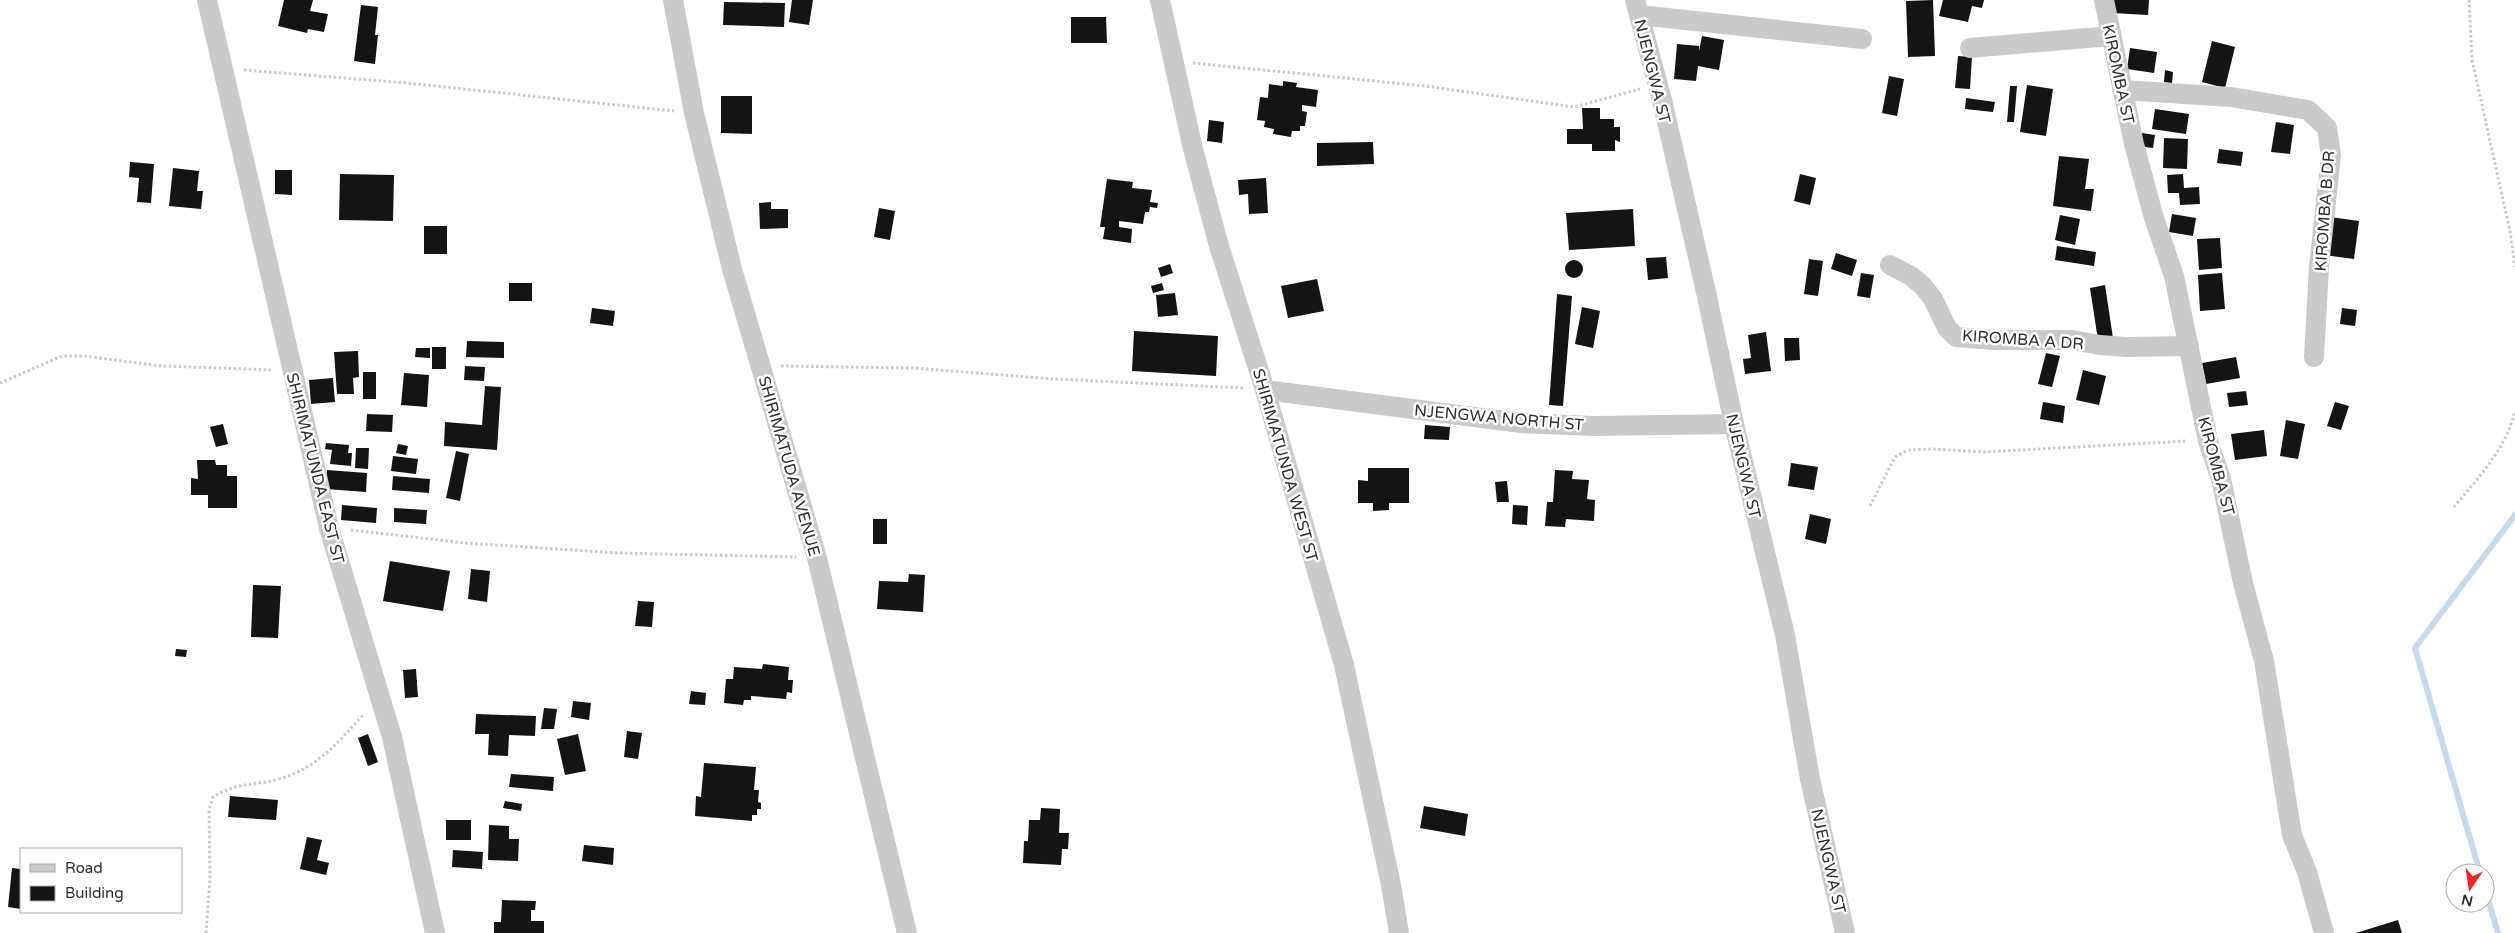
<svg xmlns="http://www.w3.org/2000/svg" width="2515" height="933" viewBox="0 0 2515 933" font-family="'Varela Round',sans-serif">
  <rect width="100%" height="100%" fill="#fff"/>
  <g fill="none" stroke-linecap="round" stroke-linejoin="round">
    <g stroke="#c5dbed" stroke-width="6">
      <polyline points="2480,873 2415,648 2515,515"/>
      <polyline points="2485,889 2498,933"/>
    </g>
  </g>
  <g fill="#141414">
    <polygon points="284,0 313,0 310,11 328,14 324,32 308,29 307,33 278,26"/>
    <polygon points="792,0 813,0 809,25 789,22"/>
    <polygon points="1933,0 1935,56 1908,57 1906,1"/>
    <polygon points="1943,0 1984,0 1982,8 1972,6 1968,22 1939,16"/>
    <polygon points="2113,0 2149,0 2148,15 2112,13"/>
    <polygon points="724,2 785,3 784,27 723,25"/>
    <polygon points="361,5 378,7 375,35 378,35 375,64 354,61"/>
    <polygon points="1071,17 1106,17 1107,43 1071,43"/>
    <polygon points="1702,36 1724,40 1719,70 1698,66 1696,81 1674,79 1677,44 1699,46 1699,51"/>
    <polygon points="2212,41 2235,47 2225,88 2202,82"/>
    <polygon points="2130,48 2157,52 2154,73 2127,69"/>
    <polygon points="1958,56 1972,57 1970,89 1955,88"/>
    <polygon points="2165,70 2173,72 2172,83 2164,82"/>
    <polygon points="1889,76 1904,79 1897,116 1882,113"/>
    <polygon points="1283,81 1297,83 1296,87 1318,90 1316,107 1302,105 1302,111 1307,112 1305,126 1300,126 1300,131 1292,131 1291,137 1273,134 1274,129 1264,127 1265,121 1257,120 1260,97 1268,98 1269,84 1283,86"/>
    <polygon points="2027,85 2053,89 2046,136 2020,132"/>
    <polygon points="2010,86 2017,86 2014,122 2007,122"/>
    <polygon points="721,96 752,96 752,134 721,133"/>
    <polygon points="1966,98 1995,102 1993,112 1965,109"/>
    <polygon points="1582,108 1600,108 1600,119 1614,119 1614,127 1620,127 1620,142 1615,140 1615,151 1592,151 1592,144 1567,144 1567,129 1583,129"/>
    <polygon points="2155,109 2189,114 2186,134 2152,129"/>
    <polygon points="1209,120 1224,122 1222,143 1207,141"/>
    <polygon points="2276,122 2294,125 2290,154 2271,152"/>
    <polygon points="2142,133 2155,135 2153,148 2139,146"/>
    <polygon points="2164,138 2188,139 2187,169 2163,168"/>
    <polygon points="1373,142 1374,164 1317,166 1317,143"/>
    <polygon points="2219,149 2243,152 2241,166 2217,163"/>
    <polygon points="2059,156 2089,159 2085,189 2094,189 2091,211 2053,206"/>
    <polygon points="130,162 154,164 151,203 137,202 139,178 129,177"/>
    <polygon points="173,168 199,171 197,191 203,191 201,209 169,206"/>
    <polygon points="275,170 292,170 292,195 275,194"/>
    <polygon points="340,174 394,175 393,221 339,220"/>
    <polygon points="1800,174 1816,178 1810,205 1794,201"/>
    <polygon points="2183,174 2184,188 2199,187 2200,204 2180,205 2179,193 2168,193 2167,175"/>
    <polygon points="1266,178 1268,213 1249,214 1248,194 1239,195 1238,180"/>
    <polygon points="1107,179 1133,182 1132,188 1152,190 1150,202 1158,203 1157,208 1150,207 1149,212 1145,212 1143,224 1119,221 1119,227 1132,229 1131,243 1103,239 1105,227 1100,227"/>
    <polygon points="771,202 771,209 788,209 788,228 760,229 759,203"/>
    <polygon points="879,208 895,211 890,240 874,237"/>
    <polygon points="1633,209 1635,246 1569,250 1566,213"/>
    <polygon points="2172,214 2196,218 2193,236 2169,232"/>
    <polygon points="2060,215 2080,219 2075,245 2055,240"/>
    <polygon points="2330,217 2359,221 2354,259 2324,255"/>
    <rect x="424" y="226" width="23" height="28"/>
    <polygon points="2220,238 2222,268 2199,270 2197,239"/>
    <polygon points="2057,246 2096,252 2094,266 2055,260"/>
    <polygon points="1836,253 1857,260 1852,276 1831,269"/>
    <polygon points="1666,257 1668,278 1648,280 1646,258"/>
    <polygon points="1809,259 1823,261 1818,296 1804,294"/>
    <circle cx="1574" cy="269" r="9"/>
    <polygon points="1170,264 1173,273 1161,277 1158,268"/>
    <polygon points="1861,273 1874,275 1870,298 1857,296"/>
    <polygon points="2222,273 2225,309 2200,311 2198,275"/>
    <polygon points="1317,279 1324,311 1288,318 1281,286"/>
    <rect x="509" y="283" width="23" height="18"/>
    <polygon points="1162,283 1164,290 1153,293 1151,286"/>
    <polygon points="2105,285 2113,338 2098,340 2090,288"/>
    <polygon points="1175,293 1178,315 1158,317 1156,295"/>
    <polygon points="1557,294 1572,296 1563,406 1549,405"/>
    <polygon points="1582,307 1600,311 1593,348 1575,344"/>
    <polygon points="592,308 615,311 613,326 590,323"/>
    <polygon points="2342,308 2357,310 2355,326 2340,324"/>
    <polygon points="1134,331 1218,336 1216,376 1132,371"/>
    <polygon points="1766,332 1771,371 1745,374 1743,359 1751,358 1748,335"/>
    <polygon points="1784,338 1799,338 1800,360 1785,361"/>
    <polygon points="467,341 504,342 504,358 466,357"/>
    <rect x="432" y="347" width="14" height="22"/>
    <polygon points="416,348 430,348 430,358 415,357"/>
    <polygon points="358,351 359,377 353,378 354,394 337,394 334,352"/>
    <polygon points="2046,353 2060,356 2052,387 2038,384"/>
    <polygon points="2236,357 2240,378 2206,384 2202,363"/>
    <polygon points="465,366 485,367 484,381 464,380"/>
    <polygon points="2083,370 2106,376 2099,405 2076,400"/>
    <rect x="363" y="372" width="13" height="27"/>
    <polygon points="404,373 429,375 427,407 401,405"/>
    <polygon points="333,378 335,402 311,404 309,380"/>
    <polygon points="485,386 501,387 497,450 444,446 445,422 482,425"/>
    <polygon points="2246,391 2248,405 2229,407 2227,393"/>
    <polygon points="2043,402 2065,406 2063,423 2040,419"/>
    <polygon points="2335,402 2349,406 2341,430 2327,426"/>
    <polygon points="367,414 393,415 392,432 366,431"/>
    <polygon points="2286,420 2305,424 2298,459 2280,456"/>
    <polygon points="223,424 228,444 216,447 210,427"/>
    <polygon points="1425,425 1450,427 1449,440 1424,439"/>
    <polygon points="2264,430 2267,456 2235,460 2231,434"/>
    <polygon points="326,443 349,445 348,453 352,453 351,466 330,464 332,450 325,449"/>
    <polygon points="398,444 408,446 406,455 396,453"/>
    <polygon points="356,448 369,448 368,469 355,468"/>
    <polygon points="456,451 469,454 460,501 446,498"/>
    <polygon points="393,456 418,459 416,474 391,471"/>
    <polygon points="197,460 215,460 216,465 227,465 227,476 237,476 237,508 208,508 208,495 191,495 191,478 198,479"/>
    <polygon points="1791,463 1818,467 1814,490 1788,486"/>
    <polygon points="1368,468 1409,468 1409,503 1389,503 1389,510 1373,511 1373,503 1358,503 1358,480 1368,481"/>
    <polygon points="327,470 367,473 366,492 326,489"/>
    <polygon points="1555,470 1573,471 1572,479 1589,480 1587,499 1595,500 1594,521 1566,519 1565,527 1545,526 1547,502 1553,502"/>
    <polygon points="393,476 430,479 429,493 392,490"/>
    <polygon points="1507,481 1509,502 1497,502 1495,482"/>
    <polygon points="342,505 377,508 376,523 341,520"/>
    <polygon points="1513,505 1528,506 1527,525 1512,524"/>
    <polygon points="394,508 427,510 426,524 394,522"/>
    <polygon points="1810,514 1831,519 1826,544 1805,539"/>
    <rect x="873" y="519" width="14" height="25"/>
    <polygon points="390,561 450,571 443,611 383,601"/>
    <polygon points="471,569 490,571 487,602 468,599"/>
    <polygon points="909,574 925,575 923,612 877,609 879,581 908,582"/>
    <polygon points="253,585 281,586 278,638 251,637"/>
    <polygon points="638,601 654,602 652,627 635,626"/>
    <polygon points="176,649 187,650 186,657 175,656"/>
    <polygon points="763,664 789,667 788,680 793,680 792,693 787,692 786,699 751,696 751,700 744,700 743,705 724,703 726,679 733,679 734,667 762,669"/>
    <polygon points="416,669 418,697 405,698 403,670"/>
    <polygon points="691,691 706,693 705,705 689,704"/>
    <polygon points="573,701 591,703 589,720 571,717"/>
    <polygon points="544,708 557,709 554,729 541,729"/>
    <polygon points="476,714 536,716 535,736 509,735 508,756 488,755 489,734 475,734"/>
    <polygon points="627,731 642,733 638,759 624,757"/>
    <polygon points="368,734 378,762 368,766 358,738"/>
    <polygon points="578,734 586,771 565,775 557,739"/>
    <polygon points="704,763 756,767 754,790 759,790 758,802 761,803 761,809 757,809 757,815 752,815 752,821 695,816 696,796 701,797"/>
    <polygon points="511,774 554,777 553,791 509,787"/>
    <polygon points="230,796 278,800 276,820 228,817"/>
    <polygon points="505,801 522,804 521,811 503,808"/>
    <polygon points="1424,806 1468,814 1465,836 1420,828"/>
    <polygon points="1041,808 1060,809 1059,833 1069,833 1068,849 1062,849 1061,865 1023,863 1024,841 1028,841 1029,820 1040,820"/>
    <rect x="446" y="820" width="25" height="20"/>
    <polygon points="489,825 509,826 509,839 519,839 518,861 488,860"/>
    <polygon points="307,837 322,840 317,860 329,863 326,875 300,869"/>
    <polygon points="584,845 614,848 613,865 582,861"/>
    <polygon points="453,850 483,852 482,869 452,867"/>
    <polygon points="12,868 21,869 21,909 8,907"/>
    <polygon points="502,900 536,901 535,910 531,910 531,921 544,921 544,933 494,933 494,922 501,922"/>
    <polygon points="2398,920 2402,933 2356,933"/>
  </g>
  <g fill="none" stroke-linecap="round" stroke-linejoin="round">
    <g stroke="#cacaca" stroke-width="3" stroke-dasharray="2.5 2.5" stroke-linecap="butt">
      <polyline points="2469,0 2472,60 2510,231 2515,267"/>
      <polyline points="1193,63 1425,86 1574,107 1640,89"/>
      <polyline points="244,70 407,83 674,111"/>
      <polyline points="781,366 913,368 1054,379 1244,388"/>
      <polyline points="0,383 62,356 84,356 162,366 273,370"/>
      <polyline points="1870,506 1895,457 1908,450 1932,449 1984,452 2187,441"/>
      <path d="M2454 507C2478 478 2506 449 2515 411"/>
      <polyline points="351,530 465,543 618,553 796,557"/>
      <path d="M206 933 210 879 209 810 213 797C240 781 254 786 279 779 318 768 338 742 364 714"/>
    </g>
    <g stroke="#cacaca" stroke-width="20">
      <polyline points="207,0 329,528 392,737 435,933"/>
      <polyline points="673,0 694,113 732,269 817,558 907,933"/>
      <polyline points="1160,0 1193,149 1219,246 1265,390 1344,665 1391,885 1399,933"/>
      <polyline points="1635,0 1662,100 1706,292 1734,424 1785,635 1810,779 1845,933"/>
      <polyline points="2104,0 2134,144 2154,218 2174,276 2208,441 2221,479 2243,583 2264,661 2292,835 2307,872 2324,933"/>
      <polyline points="1639,15 1862,39"/>
      <polyline points="1970,48 2111,36"/>
      <polyline points="2122,90 2231,97 2308,110 2327,128 2331,155 2319,267 2314,357"/>
      <polyline points="1890,265 1911,276 1923,286 1933,299 1947,328 1956,337 1994,340 2072,340 2100,345 2126,347 2189,346"/>
      <polyline points="1265,390 1521,423 1593,426 1734,424"/>
    </g>
  </g>
  <g text-anchor="middle" stroke-width="5" stroke-linejoin="round" paint-order="stroke">
    <g font-size="16" fill="#2d2d2d" stroke="#fff">
      <text transform="translate(1653 71) rotate(76)" y="6">NJENGWA ST</text>
      <text transform="translate(2119 74) rotate(78)" y="6">KIROMBA ST</text>
      <text transform="translate(2324 211) rotate(-86)" y="6">KIROMBA B DR</text>
      <text transform="translate(2023 339) rotate(4)" y="6">KIROMBA A DR</text>
      <text transform="translate(1499 417) rotate(5)" y="6">NJENGWA NORTH ST</text>
      <text transform="translate(1286 465) rotate(74)" y="6">SHIRIMATUNDA WEST ST</text>
      <text transform="translate(790 466) rotate(74)" y="6">SHIRIMATUDA AVENUE</text>
      <text transform="translate(1744 466) rotate(77)" y="6">NJENGWA ST</text>
      <text transform="translate(2217 466) rotate(75)" y="6">KIROMBA ST</text>
      <text transform="translate(316 468) rotate(76)" y="6">SHIRIMATUNDA EAST ST</text>
      <text transform="translate(1829 861) rotate(77)" y="6">NJENGWA ST</text>
    </g>
  </g>
  <rect x="20" y="848" width="162" height="65" fill="#ffffff" stroke="#ababab"/>
  <rect x="30" y="864" width="25" height="8" fill="#cacaca" stroke="#ababab"/>
  <text x="65" y="873" font-size="15" fill="#2d2d2d">Road</text>
  <rect x="30" y="886" width="25" height="15" fill="#141414" stroke="#ababab"/>
  <text x="65" y="898" font-size="15" fill="#2d2d2d">Building</text>
  <g transform="translate(2470 888) rotate(193)"><circle r="24" fill="#ffffff" stroke="#ababab"/>
  <path d="M0-4L9 19L0 12L-9 19Z" fill="#ef2528"/>
  <text y="-8" font-size="14" font-weight="bold" text-anchor="middle" fill="#2d2d2d">N</text>
  </g>
</svg>
